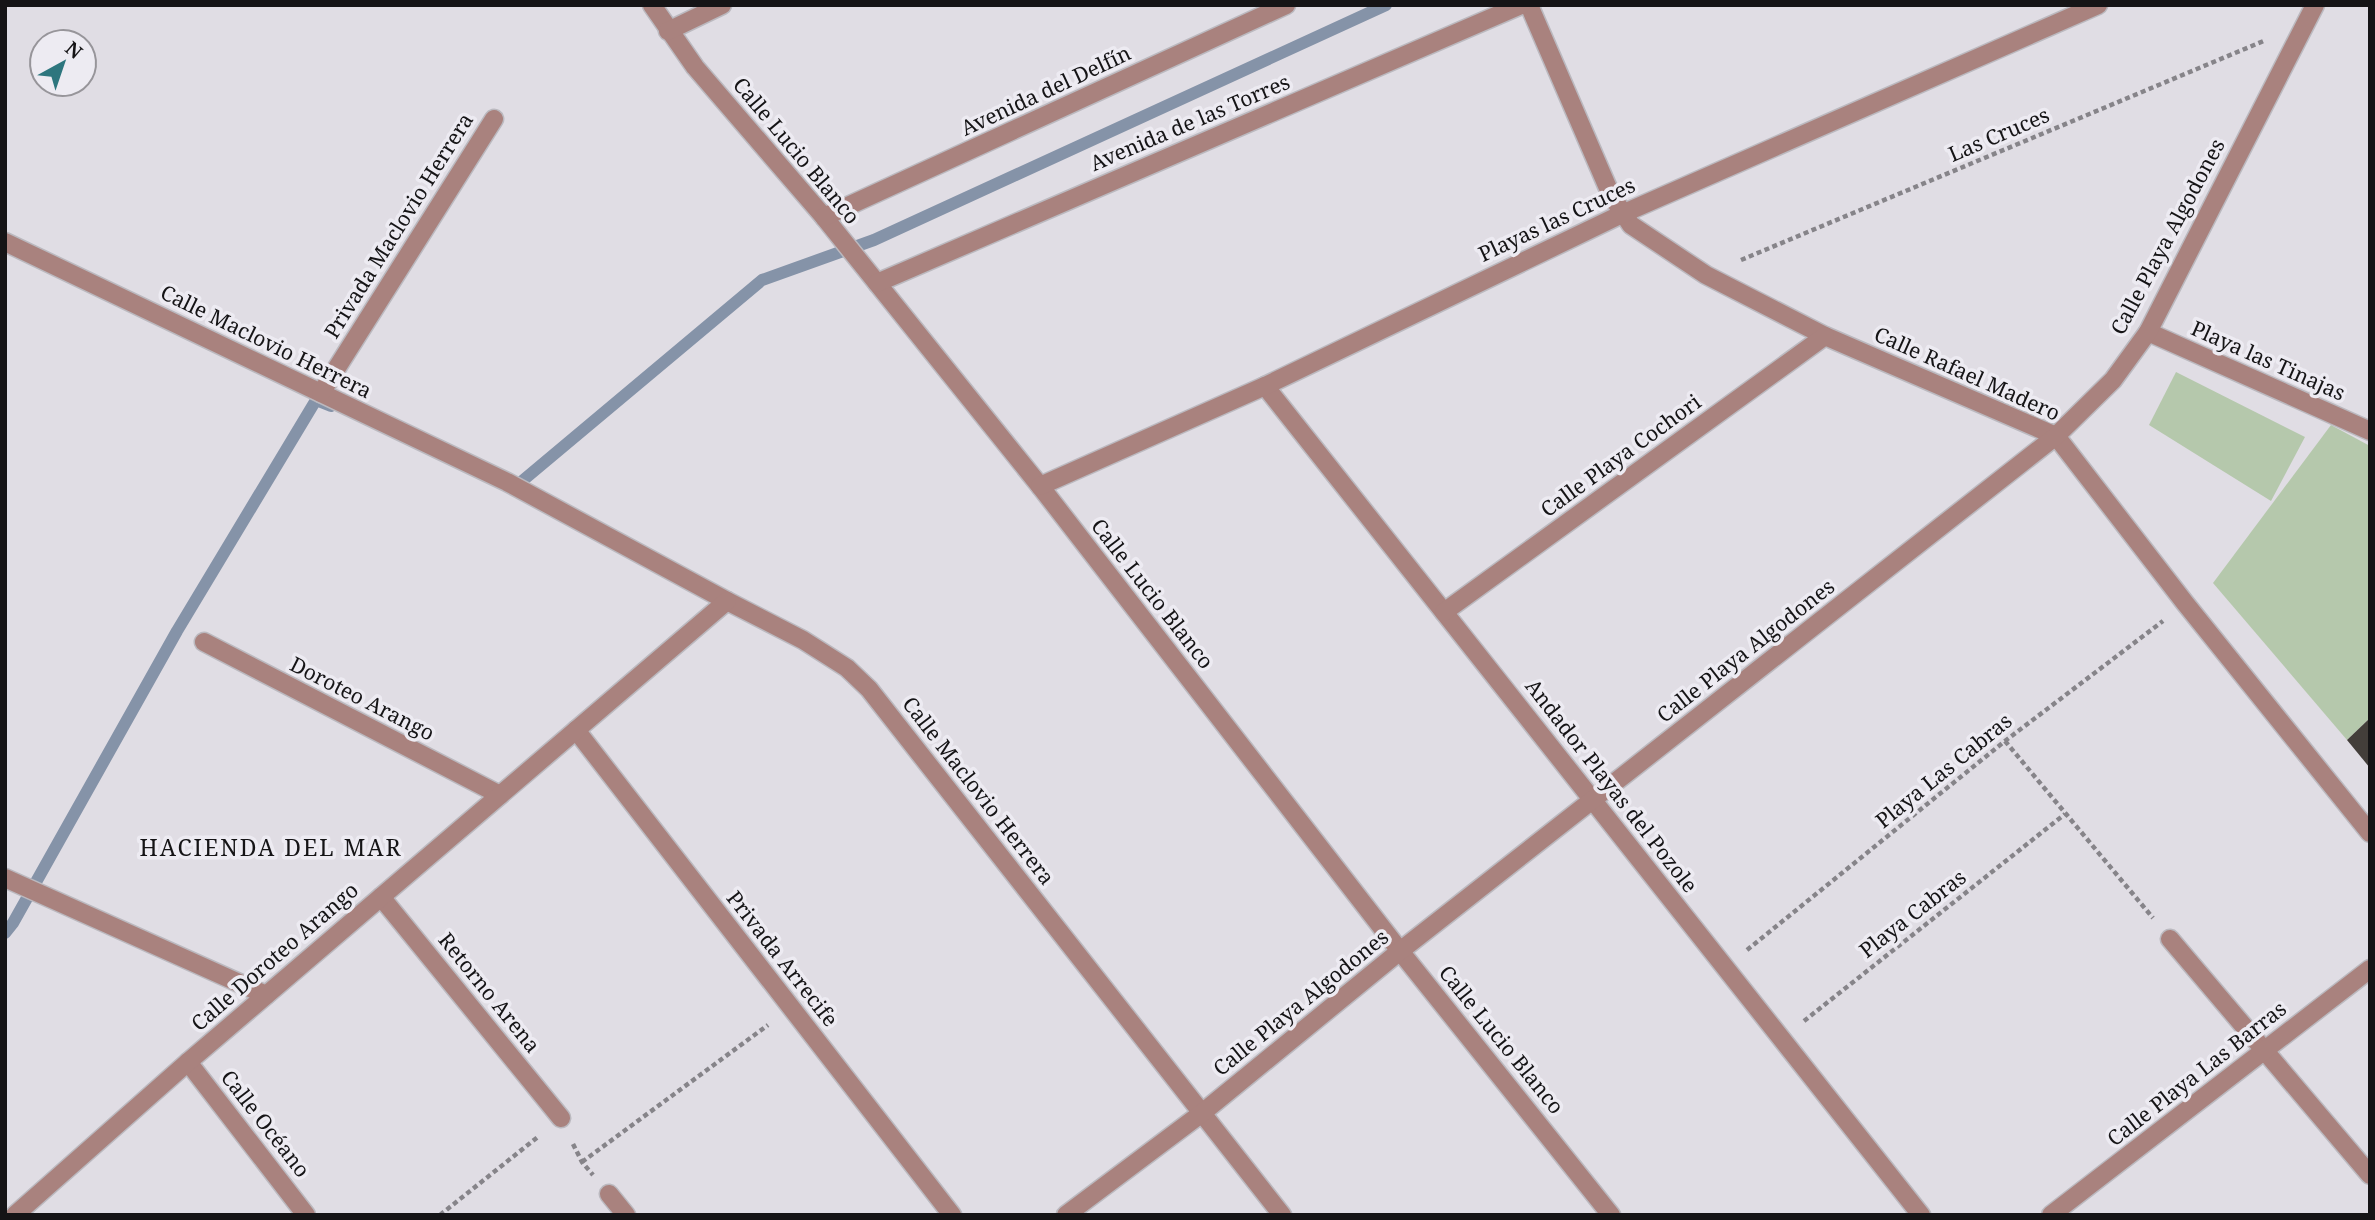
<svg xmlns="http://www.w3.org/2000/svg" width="2375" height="1220" viewBox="0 0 2375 1220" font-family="'Noto Serif',serif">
  <rect width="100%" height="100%" fill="#e0dde4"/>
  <g fill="#b5c8ac">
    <polygon points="2176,372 2305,437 2271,501 2149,425"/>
    <polygon points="2331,425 2370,446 2370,718 2347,740 2213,583"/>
  </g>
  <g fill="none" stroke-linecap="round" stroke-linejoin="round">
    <g stroke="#8593a8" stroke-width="12">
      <polyline points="511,485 515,487 762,280 874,240 1386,5"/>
      <polyline points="5,933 13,923 177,631 316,400 331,406"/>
    </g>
  </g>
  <polygon fill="#433e3a" points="2370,718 2370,768 2347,740"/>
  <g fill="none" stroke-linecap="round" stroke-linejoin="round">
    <defs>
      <g id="minor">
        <polyline points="652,5 695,67 824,217 1040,486 1400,951 1611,1215"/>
        <polyline points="1529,5 1611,195 1631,225 1706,275 1825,336 2056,436 2185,603 2370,833"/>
        <polyline points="668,31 722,5"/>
        <polyline points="824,217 1286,5"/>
        <polyline points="5,242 507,482 727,601 803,640 847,668 869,689 1282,1215"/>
        <polyline points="877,283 1521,5"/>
        <polyline points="2148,332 2370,431"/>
        <polyline points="1265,386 1921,1215"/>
        <polyline points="321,393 494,119"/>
        <polyline points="1040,486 1265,386 1622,214 2098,5"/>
        <polyline points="1444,612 1825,336"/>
        <polyline points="204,642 500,795"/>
        <polyline points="576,730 952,1215"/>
        <polyline points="5,878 266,995"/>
        <polyline points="381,897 561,1118"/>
        <polyline points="2170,939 2370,1175"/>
        <polyline points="188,1062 306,1215"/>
        <polyline points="609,1194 626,1215"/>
        <polyline points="15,1215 188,1062 727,601"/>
        <polyline points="1066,1215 1202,1113 1400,951 2056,436 2113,380 2148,332 2315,5"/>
        <polyline points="2051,1215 2370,969"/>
      </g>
    </defs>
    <use href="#minor" stroke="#bbb9bf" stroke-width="21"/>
    <g stroke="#868489" stroke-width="4.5" stroke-dasharray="5 3.5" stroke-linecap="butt">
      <polyline points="1741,260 2266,40"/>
      <polyline points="2005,741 2153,918"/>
      <polyline points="1747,950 2005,741 2163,621"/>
      <polyline points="1804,1021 2065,814"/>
      <polyline points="573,1144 582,1162 593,1175"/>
      <polyline points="582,1162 768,1025"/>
      <polyline points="440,1215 539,1136"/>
    </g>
    <use href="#minor" stroke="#a9827e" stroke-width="18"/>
  </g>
  <g text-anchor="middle" stroke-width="7" stroke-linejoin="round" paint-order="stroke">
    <g font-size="21" fill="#151416" stroke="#edebf2">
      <text transform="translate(1046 91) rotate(-25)" y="7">Avenida del Delfín</text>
      <text transform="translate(1190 123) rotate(-23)" y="7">Avenida de las Torres</text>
      <text transform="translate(1999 135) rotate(-23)" y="7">Las Cruces</text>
      <text transform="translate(796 151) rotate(50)" y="7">Calle Lucio Blanco</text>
      <text transform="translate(1557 220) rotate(-25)" y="7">Playas las Cruces</text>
      <text transform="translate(399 226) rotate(-58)" y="7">Privada Maclovio Herrera</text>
      <text transform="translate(2168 237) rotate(-62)" y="7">Calle Playa Algodones</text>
      <text transform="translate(266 342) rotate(26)" y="7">Calle Maclovio Herrera</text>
      <text transform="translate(2268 361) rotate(24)" y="7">Playa las Tinajas</text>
      <text transform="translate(1967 374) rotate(24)" y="7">Calle Rafael Madero</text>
      <text transform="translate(1621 456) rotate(-36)" y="7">Calle Playa Cochori</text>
      <text transform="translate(1152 594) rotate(52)" y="7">Calle Lucio Blanco</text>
      <text transform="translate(1746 651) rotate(-38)" y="7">Calle Playa Algodones</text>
      <text transform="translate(362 699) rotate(27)" y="7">Doroteo Arango</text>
      <text transform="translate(1944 771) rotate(-39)" y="7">Playa Las Cabras</text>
      <text transform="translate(1611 786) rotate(52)" y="7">Andador Playas del Pozole</text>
      <text transform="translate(978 791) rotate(52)" y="7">Calle Maclovio Herrera</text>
      <text transform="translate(1913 914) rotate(-38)" y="7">Playa Cabras</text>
      <text transform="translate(275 957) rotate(-41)" y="7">Calle Doroteo Arango</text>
      <text transform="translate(782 959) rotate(52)" y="7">Privada Arrecife</text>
      <text transform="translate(489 993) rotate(51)" y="7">Retorno Arena</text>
      <text transform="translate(1301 1003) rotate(-39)" y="7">Calle Playa Algodones</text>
      <text transform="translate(1501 1040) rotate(51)" y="7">Calle Lucio Blanco</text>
      <text transform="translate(2197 1074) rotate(-38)" y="7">Calle Playa Las Barras</text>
      <text transform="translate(265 1124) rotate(52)" y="7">Calle Océano</text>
    </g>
    <g font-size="23" letter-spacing="2" fill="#151416" stroke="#edebf2">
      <text x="271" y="856">HACIENDA DEL MAR</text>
    </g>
  </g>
  <rect width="2375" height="1220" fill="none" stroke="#151416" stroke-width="14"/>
  <g transform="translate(63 63) rotate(40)"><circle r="33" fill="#edebf2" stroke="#97959a" stroke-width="2"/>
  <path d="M0-5L12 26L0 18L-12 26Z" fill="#2d767e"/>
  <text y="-10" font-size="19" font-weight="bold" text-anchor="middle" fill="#151416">N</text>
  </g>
</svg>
